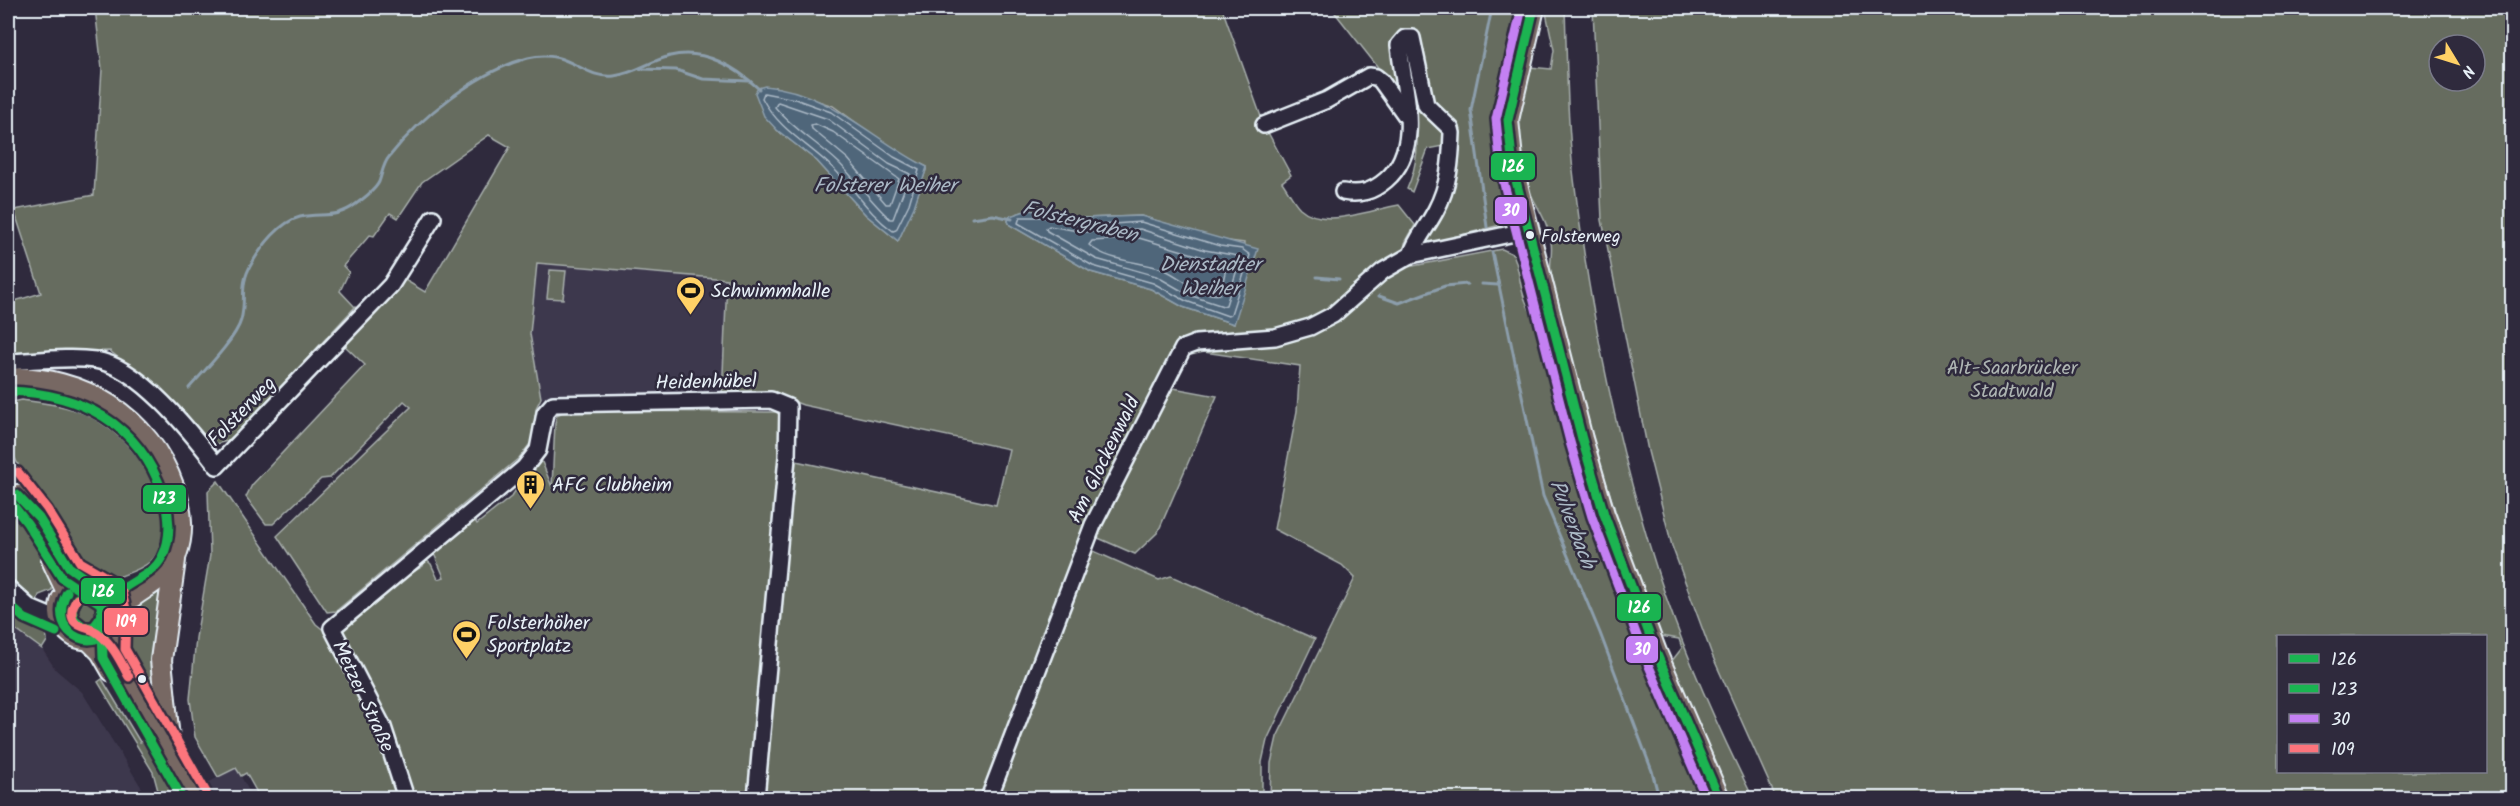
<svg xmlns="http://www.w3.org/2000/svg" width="2520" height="806" viewBox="0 0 2520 806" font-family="Kalam,sans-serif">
  <rect width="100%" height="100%" fill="#2f2a3d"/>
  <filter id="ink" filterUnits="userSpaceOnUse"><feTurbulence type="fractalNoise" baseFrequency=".0167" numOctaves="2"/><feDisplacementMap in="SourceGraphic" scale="12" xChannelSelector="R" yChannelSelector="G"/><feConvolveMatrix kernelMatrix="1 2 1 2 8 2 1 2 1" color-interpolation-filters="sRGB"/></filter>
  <g filter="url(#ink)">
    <g fill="#3e384e">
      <polygon points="536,263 727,279 722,397 541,398 530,335"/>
      <polygon points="8,624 42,649 56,670 82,692 148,798 8,798"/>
      <polygon points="236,768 253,798 211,798 202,786"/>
    </g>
    <g fill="#666c5f" stroke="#a7aeac" stroke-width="1.5" fill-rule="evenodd">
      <path d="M95 8H1222L1264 125 1291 175 1282 182C1288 190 1293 201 1300 208 1324 230 1372 209 1399 205L1415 225 1405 243 1402 268 1502 249 1513 254C1520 269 1519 287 1526 302 1553 360 1562 426 1580 488 1611 596 1659 698 1708 798H1270L1271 763 1277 737 1355 578 1342 565 1274 529 1297 411 1300 366 1204 352 1186 356 1175 351 984 798H760L796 461 996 505 1009 449 803 405 782 397H722L727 279 537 263 530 334 541 398 536 408 533 440 519 458 336 611 327 612 277 536 411 407 404 401 330 478 321 479 273 524H266L246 497 252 485 365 365 344 345 405 280 425 292 510 147 489 135 422 182 398 218 390 213 374 236 370 235 343 266 349 272 340 291 355 307 242 429 227 441 216 444 207 440 174 403 110 351 8 353V303L41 293 14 210 94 195 102 69ZM775 87 833 106 897 152 927 167 914 206 898 241 866 215 817 161 777 130ZM1028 210 1084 218 1141 216 1221 240 1244 243 1234 324 1183 307 1151 289 1091 272 1010 225 1008 221 1010 216Z"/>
      <path d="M1301 8H1518L1495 120 1494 146 1506 211V219L1500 225 1427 244 1425 238C1449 210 1457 180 1454 144L1428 149 1412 192 1407 189C1418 164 1420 140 1414 113L1332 9 1314 16Z"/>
      <path d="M1545 8H1565C1567 65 1567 123 1574 179 1590 313 1617 445 1658 573 1683 651 1717 726 1753 798H1730L1671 662 1682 648 1679 639 1661 636C1624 545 1595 453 1571 358 1564 330 1555 302 1551 274 1549 264 1553 253 1551 242 1548 221 1536 206 1528 188 1511 149 1520 105 1530 67L1551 69 1554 50Z"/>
      <path d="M1593 8H2512V798H1776L1712 655 1672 546 1648 451 1602 220ZM2439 45H2475V81H2439ZM2278 636H2486V772H2278Z"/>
      <polygon points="550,270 566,271 563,299 547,298"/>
      <polygon points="1168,387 1217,396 1158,532 1135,554 1096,537"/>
      <path d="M22 400C44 403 65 405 85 414 126 433 161 477 163 522 164 535 161 551 151 561 142 569 129 573 118 577L80 566 54 522 33 493 8 445V403Z"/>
      <polygon points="565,411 776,412 782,417 784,444 753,798 415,798 389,724 339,629 400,580 423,566 425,559 431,564 438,579 444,577 432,549 473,518 477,524 511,497 540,457 552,487 555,423 557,415"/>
      <polygon points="218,481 316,624 326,632 370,713 400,798 260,798 246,773 241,776 236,768 218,777 195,737 190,699 196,638 210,555 208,491"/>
      <polygon points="8,498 47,567 45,569 52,581 52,590 39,595 36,606 22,595 8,579"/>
      <polygon points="1089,549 1159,580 1171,576 1315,639 1267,740 1262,762 1262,798 994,798"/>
      <path d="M166 583 161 716 122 639C126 607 142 600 166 583Z"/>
      <circle cx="87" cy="611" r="20"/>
      <polygon points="8,601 21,615 46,630 47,641 42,649 8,624"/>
      <polygon points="102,679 140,742 143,741 177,798 160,798 153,772 98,682"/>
    </g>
    <g fill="#4f667a" stroke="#8c9eac" stroke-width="1.5">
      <path d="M765 86C829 91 873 140 927 167L914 207 898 241 866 215 817 161 777 130 764 116 755 93 758 88Z"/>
      <polygon points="1028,210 1084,218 1141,216 1258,249 1234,324 1183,307 1151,289 1091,272 1010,225 1008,221 1010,216"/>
    </g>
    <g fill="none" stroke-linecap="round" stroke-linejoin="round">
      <g stroke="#abb9c6" stroke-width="1.5">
        <path d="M764 93 795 99 831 112 894 157 919 170 909 204 896 230 893 231C869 214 855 190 835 170 810 145 779 130 762 98Z"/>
        <path d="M778 102 828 119 889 164 910 174 893 219H890C871 202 857 181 839 163 818 143 793 129 775 107Z"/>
        <polygon points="815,124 833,132 899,179 890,204 886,204 848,159 812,129 811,125"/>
        <polygon points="1020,217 1042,217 1099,225 1141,222 1220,246 1242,249 1250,255 1231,314 1228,316 1186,301 1153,283 1093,266 1018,223"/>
        <polygon points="1049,226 1084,232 1140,229 1205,250 1238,256 1240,260 1226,305 1223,306 1189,295 1156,276 1096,259 1047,231 1046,228"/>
        <path d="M1139 238 1227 264 1220 294C1202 298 1181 277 1165 270 1142 261 1108 262 1089 245L1092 241Z"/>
      </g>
      <g stroke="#8c9eac" stroke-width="3">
        <polyline points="641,69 676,70 703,79 749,81"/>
        <polyline points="972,218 993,215 1012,219"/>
        <polyline points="1487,227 1471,110 1492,8"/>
        <polyline points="1492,252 1543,496 1600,633 1652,771 1659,798"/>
        <polyline points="1317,277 1339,279"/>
        <polyline points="1482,284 1498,285"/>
        <polyline points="1379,296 1399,303 1445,286 1467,284"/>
        <path d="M189 388C202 373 236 339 241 320 247 299 238 286 252 263 262 246 280 222 300 217 322 212 335 220 356 204 363 199 375 190 379 182 382 174 383 164 389 157 420 117 478 71 528 58 570 48 581 79 614 76 634 74 650 61 670 56 704 48 736 67 759 89"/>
      </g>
      <defs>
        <g id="minor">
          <polyline points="1264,125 1327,100 1369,76 1376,77 1381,81 1406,116"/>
          <path d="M1343 192C1360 195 1372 192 1386 180 1424 147 1403 89 1399 45L1405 38H1412L1426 105 1451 129 1452 133C1451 160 1449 186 1436 210 1428 226 1416 239 1411 255"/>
          <path d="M8 362C36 361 67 356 95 360 139 366 191 432 217 466L391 285 433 218"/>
          <polyline points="8,588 30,608 61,621"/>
          <polyline points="406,798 383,727 332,628 524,468 538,450 545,413 553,404 771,400 788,407 787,457 756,798"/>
          <polyline points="989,798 1093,525 1183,348 1196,343 1275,337 1310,327 1333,315 1383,271 1411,255 1529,230"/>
        </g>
        <g id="major">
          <polyline points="1534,8 1508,120 1513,169 1582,439 1604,514 1656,652 1719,798"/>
          <path d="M8 379C81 374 150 418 174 488 182 510 184 533 176 555 165 585 132 589 115 614"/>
          <polyline points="17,495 41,521 72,571 101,587 112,599 115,614 111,639 114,653 196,798"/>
          <polyline points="52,560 67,592"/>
          <path d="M76 586 62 599C53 624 74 647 100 637"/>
          <polyline points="89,640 101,652 112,671"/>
          <polyline points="169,739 161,660 175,560"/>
        </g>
      </defs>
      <use href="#minor" stroke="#e8f1f8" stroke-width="20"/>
      <use href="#major" stroke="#e8f1f8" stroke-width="24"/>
      <use href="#minor" stroke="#2f2a3d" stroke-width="15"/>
      <use href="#major" stroke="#776864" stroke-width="20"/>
      <defs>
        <g id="bus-1">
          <polyline points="1534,8 1508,120 1513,169 1582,439 1604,514 1656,652 1719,798"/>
          <path d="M17 495 39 518 69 567 110 596 115 615C105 661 43 637 67 592"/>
        </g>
        <g id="bus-2">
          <path d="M8 391C80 393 139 423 163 494 170 514 172 538 162 557 152 577 128 581 113 597 105 606 102 619 93 627H84L74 619 72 609 77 598"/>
          <polyline points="8,499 27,523 62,578 101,604 103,658 182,798"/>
          <polyline points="8,604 24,618 56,632"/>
        </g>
        <polyline id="bus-3" points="1522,8 1496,119 1501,172 1570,442 1592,517 1645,657 1706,798"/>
        <g id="bus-4">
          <polyline points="18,472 47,509 80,562 111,580 122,592 126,609 125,649 206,792"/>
          <path d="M77 599C73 605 69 613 74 621 80 629 92 627 99 634 113 645 121 662 129 677"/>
        </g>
      </defs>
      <use href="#bus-1" stroke="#2f2a3d" stroke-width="14"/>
      <use href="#bus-2" stroke="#2f2a3d" stroke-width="14"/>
      <use href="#bus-3" stroke="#2f2a3d" stroke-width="14"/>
      <use href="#bus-4" stroke="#2f2a3d" stroke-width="14"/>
      <use href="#bus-1" stroke="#1ab451" stroke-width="9"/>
      <use href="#bus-2" stroke="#1ab451" stroke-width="9"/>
      <use href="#bus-3" stroke="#c480f3" stroke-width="9"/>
      <use href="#bus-4" stroke="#fc747c" stroke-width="9"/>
    </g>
  </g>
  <defs>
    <symbol id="stadium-pin" viewBox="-11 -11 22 30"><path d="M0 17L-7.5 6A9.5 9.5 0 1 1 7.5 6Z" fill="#ffd166" stroke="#2f2a3d"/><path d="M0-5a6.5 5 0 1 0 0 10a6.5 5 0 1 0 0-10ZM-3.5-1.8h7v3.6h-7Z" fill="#111"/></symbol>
    <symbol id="building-pin" viewBox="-11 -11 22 30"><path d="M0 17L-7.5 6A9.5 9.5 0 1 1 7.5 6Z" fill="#ffd166" stroke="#2f2a3d"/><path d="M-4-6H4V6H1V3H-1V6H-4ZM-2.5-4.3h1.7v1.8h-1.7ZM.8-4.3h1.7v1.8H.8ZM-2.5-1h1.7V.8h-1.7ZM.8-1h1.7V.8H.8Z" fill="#111"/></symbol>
  </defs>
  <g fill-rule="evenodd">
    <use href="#stadium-pin" x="674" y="274" width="33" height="45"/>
    <use href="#building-pin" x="514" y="468" width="33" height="45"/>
    <use href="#stadium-pin" x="450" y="618" width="33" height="45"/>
  </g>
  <g fill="#e8f1f8" stroke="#2f2a3d" stroke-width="2">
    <circle cx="1530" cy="235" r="5"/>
    <circle cx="142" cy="679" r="5"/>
  </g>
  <g text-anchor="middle" stroke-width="5" stroke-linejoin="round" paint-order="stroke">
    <g font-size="18" fill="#e8f1f8" stroke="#2f2a3d" text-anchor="start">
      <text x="1541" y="242">Folsterweg</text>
    </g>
    <g font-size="20" fill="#e8f1f8" stroke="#2f2a3d" text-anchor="start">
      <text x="711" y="297">Schwimmhalle</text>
      <text x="552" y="491">AFC Clubheim</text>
      <text x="487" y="629">Folsterhöher<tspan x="487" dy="23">Sportplatz</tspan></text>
    </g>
    <g font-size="20" fill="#aeb5b3" stroke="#2f2a3d">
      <text x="2012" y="374">Alt-Saarbrücker<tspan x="2012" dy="23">Stadtwald</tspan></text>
    </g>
    <g font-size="20" fill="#e8f1f8" stroke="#2f2a3d">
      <text transform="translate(706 381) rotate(-1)" y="7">Heidenhübel</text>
      <text transform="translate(241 411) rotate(-46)" y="7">Folsterweg</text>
      <text transform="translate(1103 459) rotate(-64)" y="7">Am Glockenwald</text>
      <text transform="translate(364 696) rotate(65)" y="7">Metzer Straße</text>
    </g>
    <g font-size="21" font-style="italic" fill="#abb9c6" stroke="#2f2a3d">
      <text x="885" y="192">Folsterer Weiher</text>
      <text transform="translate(1080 221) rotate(14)" y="7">Folstergraben</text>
      <text x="1210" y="271">Dienstadter<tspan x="1210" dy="24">Weiher</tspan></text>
      <text transform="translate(1573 524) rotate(69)" y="7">Pulverbach</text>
    </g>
  </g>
  <g stroke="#2f2a3d" stroke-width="2">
    <rect x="1490" y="152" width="46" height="29" rx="6" fill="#1ab451"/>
    <rect x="1494" y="196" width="34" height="29" rx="6" fill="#c480f3"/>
    <rect x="142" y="484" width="45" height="29" rx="6" fill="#1ab451"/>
    <rect x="80" y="577" width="46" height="28" rx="6" fill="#1ab451"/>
    <rect x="1616" y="593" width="46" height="29" rx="6" fill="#1ab451"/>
    <rect x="103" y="607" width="46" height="29" rx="6" fill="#fc747c"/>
    <rect x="1625" y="635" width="34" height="29" rx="6" fill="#c480f3"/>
  </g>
  <g font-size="16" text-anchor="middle" font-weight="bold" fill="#fff">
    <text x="1513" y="172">126</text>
    <text x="1511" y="216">30</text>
    <text x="164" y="504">123</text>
    <text x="103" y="597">126</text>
    <text x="1639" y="613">126</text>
    <text x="126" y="627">109</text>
    <text x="1642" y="655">30</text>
  </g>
  <rect width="2520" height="806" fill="none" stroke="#2f2a3d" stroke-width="30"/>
  <rect x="15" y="15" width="2490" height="776" fill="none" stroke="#e8f1f8" stroke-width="2" filter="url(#ink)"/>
  <rect x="2277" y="635" width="210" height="138" fill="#2f2a3d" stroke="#797a88" stroke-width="1.5"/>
  <rect x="2289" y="654" width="30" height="9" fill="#1ab451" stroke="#797a88" stroke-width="1.5"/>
  <text x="2331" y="665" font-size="18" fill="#e8f1f8">126</text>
  <rect x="2289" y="684" width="30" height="9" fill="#1ab451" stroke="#797a88" stroke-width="1.5"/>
  <text x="2331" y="695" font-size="18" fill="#e8f1f8">123</text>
  <rect x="2289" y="714" width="30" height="9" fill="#c480f3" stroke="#797a88" stroke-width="1.5"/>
  <text x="2331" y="725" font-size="18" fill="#e8f1f8">30</text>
  <rect x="2289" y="744" width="30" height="9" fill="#fc747c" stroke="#797a88" stroke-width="1.5"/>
  <text x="2331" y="755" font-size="18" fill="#e8f1f8">109</text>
  <g transform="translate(2457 63) rotate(128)"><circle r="28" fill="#2f2a3d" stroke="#797a88" stroke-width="1.5"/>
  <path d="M0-4.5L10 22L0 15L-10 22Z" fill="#ffd166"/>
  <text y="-9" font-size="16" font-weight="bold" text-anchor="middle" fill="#e8f1f8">N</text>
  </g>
</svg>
